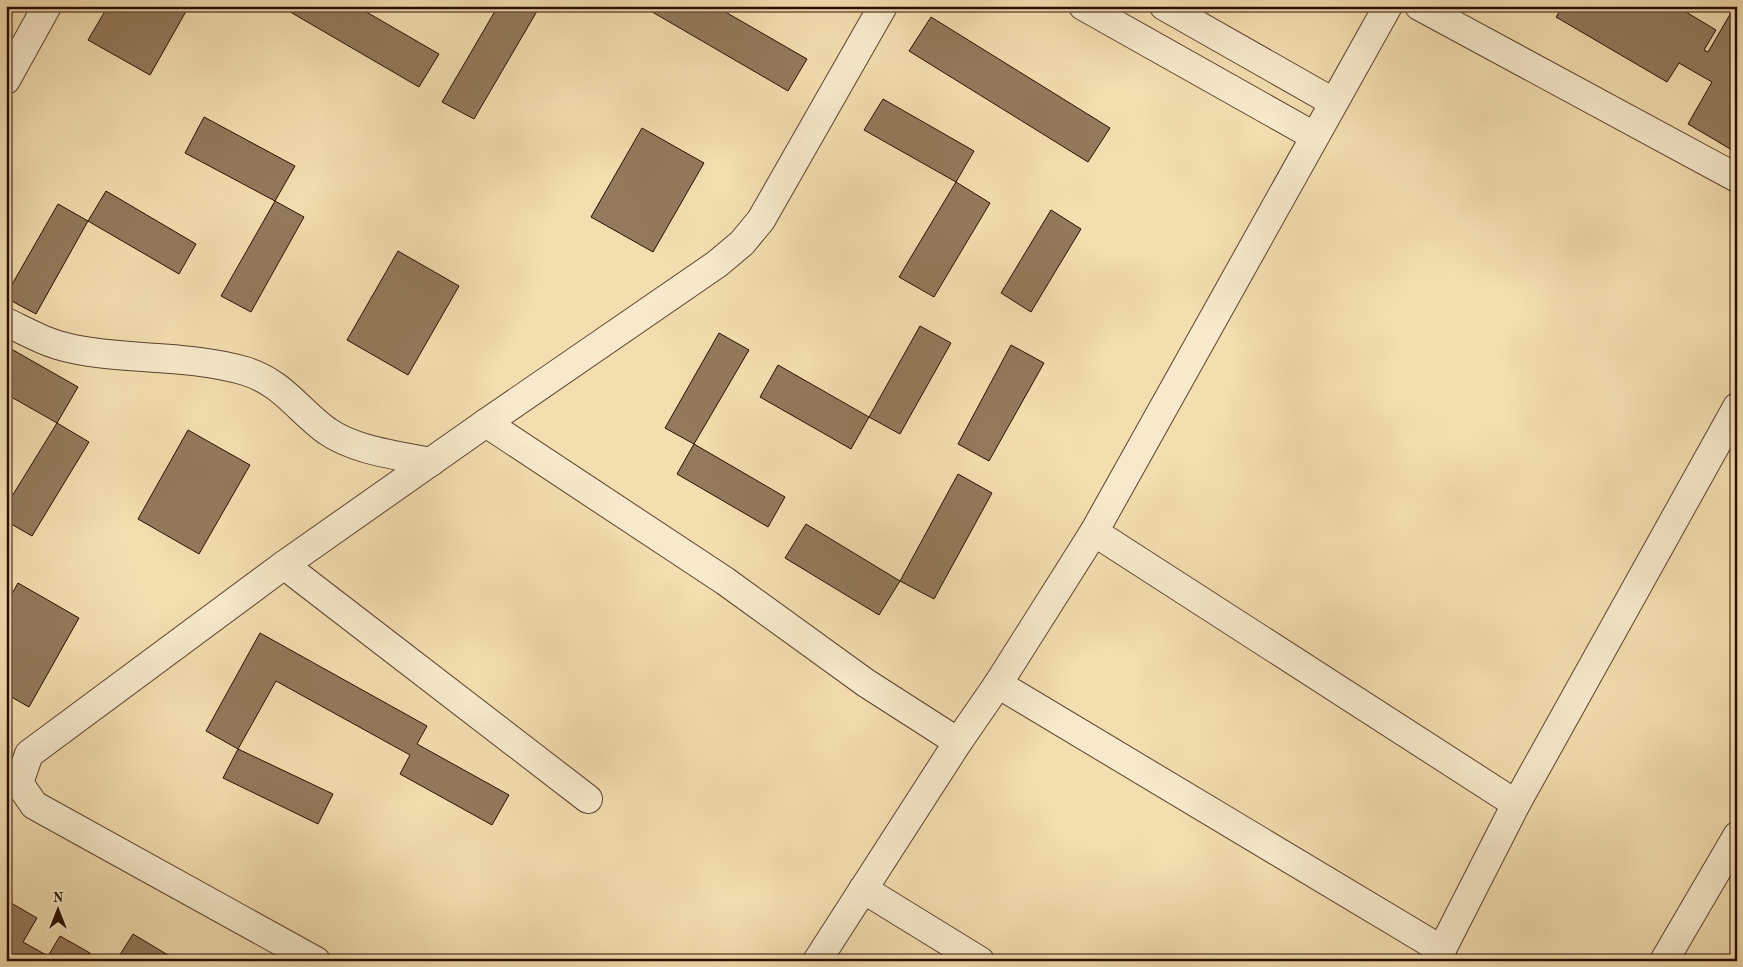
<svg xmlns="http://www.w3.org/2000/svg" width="1743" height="967" viewBox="0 0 1743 967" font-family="'Old Standard TT',serif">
  <rect width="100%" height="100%" fill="#f3deb0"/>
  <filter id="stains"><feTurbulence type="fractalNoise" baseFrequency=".004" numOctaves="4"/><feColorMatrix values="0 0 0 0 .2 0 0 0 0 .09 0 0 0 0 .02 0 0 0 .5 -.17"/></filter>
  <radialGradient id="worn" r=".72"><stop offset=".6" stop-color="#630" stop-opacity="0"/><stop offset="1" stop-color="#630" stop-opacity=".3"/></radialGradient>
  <g fill="#937a5c" stroke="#2a0d00">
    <polygon points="108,6 189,6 150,75 88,40"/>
    <polygon points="280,6 356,6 439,54 419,87"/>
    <polygon points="498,6 540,6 474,119 442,102"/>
    <polygon points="642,6 715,6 807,59 788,91"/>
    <polygon points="1563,6 1676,6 1716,30 1704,50 1708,52 1735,6 1737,6 1737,153 1688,124 1712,82 1679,63 1667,82 1556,17"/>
    <polygon points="931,17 1110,128 1088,162 909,51"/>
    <polygon points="883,99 974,151 956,182 864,130"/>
    <polygon points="204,117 295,166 275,201 185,153"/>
    <polygon points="642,128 704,163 653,252 591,217"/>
    <polygon points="956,182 990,203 934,297 899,277"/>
    <polygon points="106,191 196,244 179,274 88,221"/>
    <polygon points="275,201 304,217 251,312 221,296"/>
    <polygon points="58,204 88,221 36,314 6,298 6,295"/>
    <polygon points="1051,210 1081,229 1031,312 1001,293"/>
    <polygon points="398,251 459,286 408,375 347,340"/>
    <polygon points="920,326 951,343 900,434 869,417"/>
    <polygon points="719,333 749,350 694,444 665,428"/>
    <polygon points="1011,345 1044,363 989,461 958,444"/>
    <polygon points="6,346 78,387 57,423 6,394"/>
    <polygon points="778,365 869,417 851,449 760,397"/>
    <polygon points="57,423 89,442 32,536 6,521 6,506"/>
    <polygon points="188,430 250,465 199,554 138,519"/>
    <polygon points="694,444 785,497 768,527 677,474"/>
    <polygon points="958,474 992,493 934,599 900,581"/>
    <polygon points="806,524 900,581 879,615 785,558"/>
    <polygon points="18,583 79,618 29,707 6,694 6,604"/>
    <polygon points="260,633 427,726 417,744 509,795 492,825 400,774 410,755 276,681 238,749 206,731"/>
    <polygon points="238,749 333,794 318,824 223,778"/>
    <polygon points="6,900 37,918 23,942 48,956 60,936 90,953 85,961 6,961 9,950 6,948"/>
    <polygon points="133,934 168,955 165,961 116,961"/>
  </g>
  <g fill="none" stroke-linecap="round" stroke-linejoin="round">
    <defs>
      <g id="minor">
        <polyline points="1083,6 1314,136"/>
        <polyline points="1164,6 1333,102"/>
        <polyline points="1419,6 1737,178"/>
        <polyline points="6,80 47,6"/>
        <path d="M6 322C27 332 46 343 69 348 126 361 188 354 245 371 282 382 298 410 327 431 356 451 397 455 431 462"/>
        <polyline points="486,423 725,581 866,683 958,742"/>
        <polyline points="1094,532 1516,804"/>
        <polyline points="284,565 588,799"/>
        <polyline points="998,684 1442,950"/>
        <polyline points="863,889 980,961"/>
        <polyline points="316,961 34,805 19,783 29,754 284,565 486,423 717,264 742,243 761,220 883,6"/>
        <polyline points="817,961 958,742 998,684 1094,532 1388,6"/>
        <polyline points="1436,961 1516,804 1737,407"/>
        <polyline points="1664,961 1737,836"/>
      </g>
    </defs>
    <use href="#minor" stroke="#5c412c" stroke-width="30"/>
    <use href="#minor" stroke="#f7eacc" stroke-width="28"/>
  </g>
  <rect width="1743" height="967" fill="none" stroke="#f3deb0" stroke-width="25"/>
  <rect x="8" y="8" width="1728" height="952" fill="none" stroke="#2a0d00" stroke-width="2.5"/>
  <rect x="12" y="12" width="1718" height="942" fill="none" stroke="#2a0d00"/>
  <g transform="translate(58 910)" stroke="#f7eacc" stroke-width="4" paint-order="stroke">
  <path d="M0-4L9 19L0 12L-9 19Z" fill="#2a0d00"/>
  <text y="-8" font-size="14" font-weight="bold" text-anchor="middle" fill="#2a0d00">N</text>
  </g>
  <rect width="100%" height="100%" filter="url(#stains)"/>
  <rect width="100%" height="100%" fill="url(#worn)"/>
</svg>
